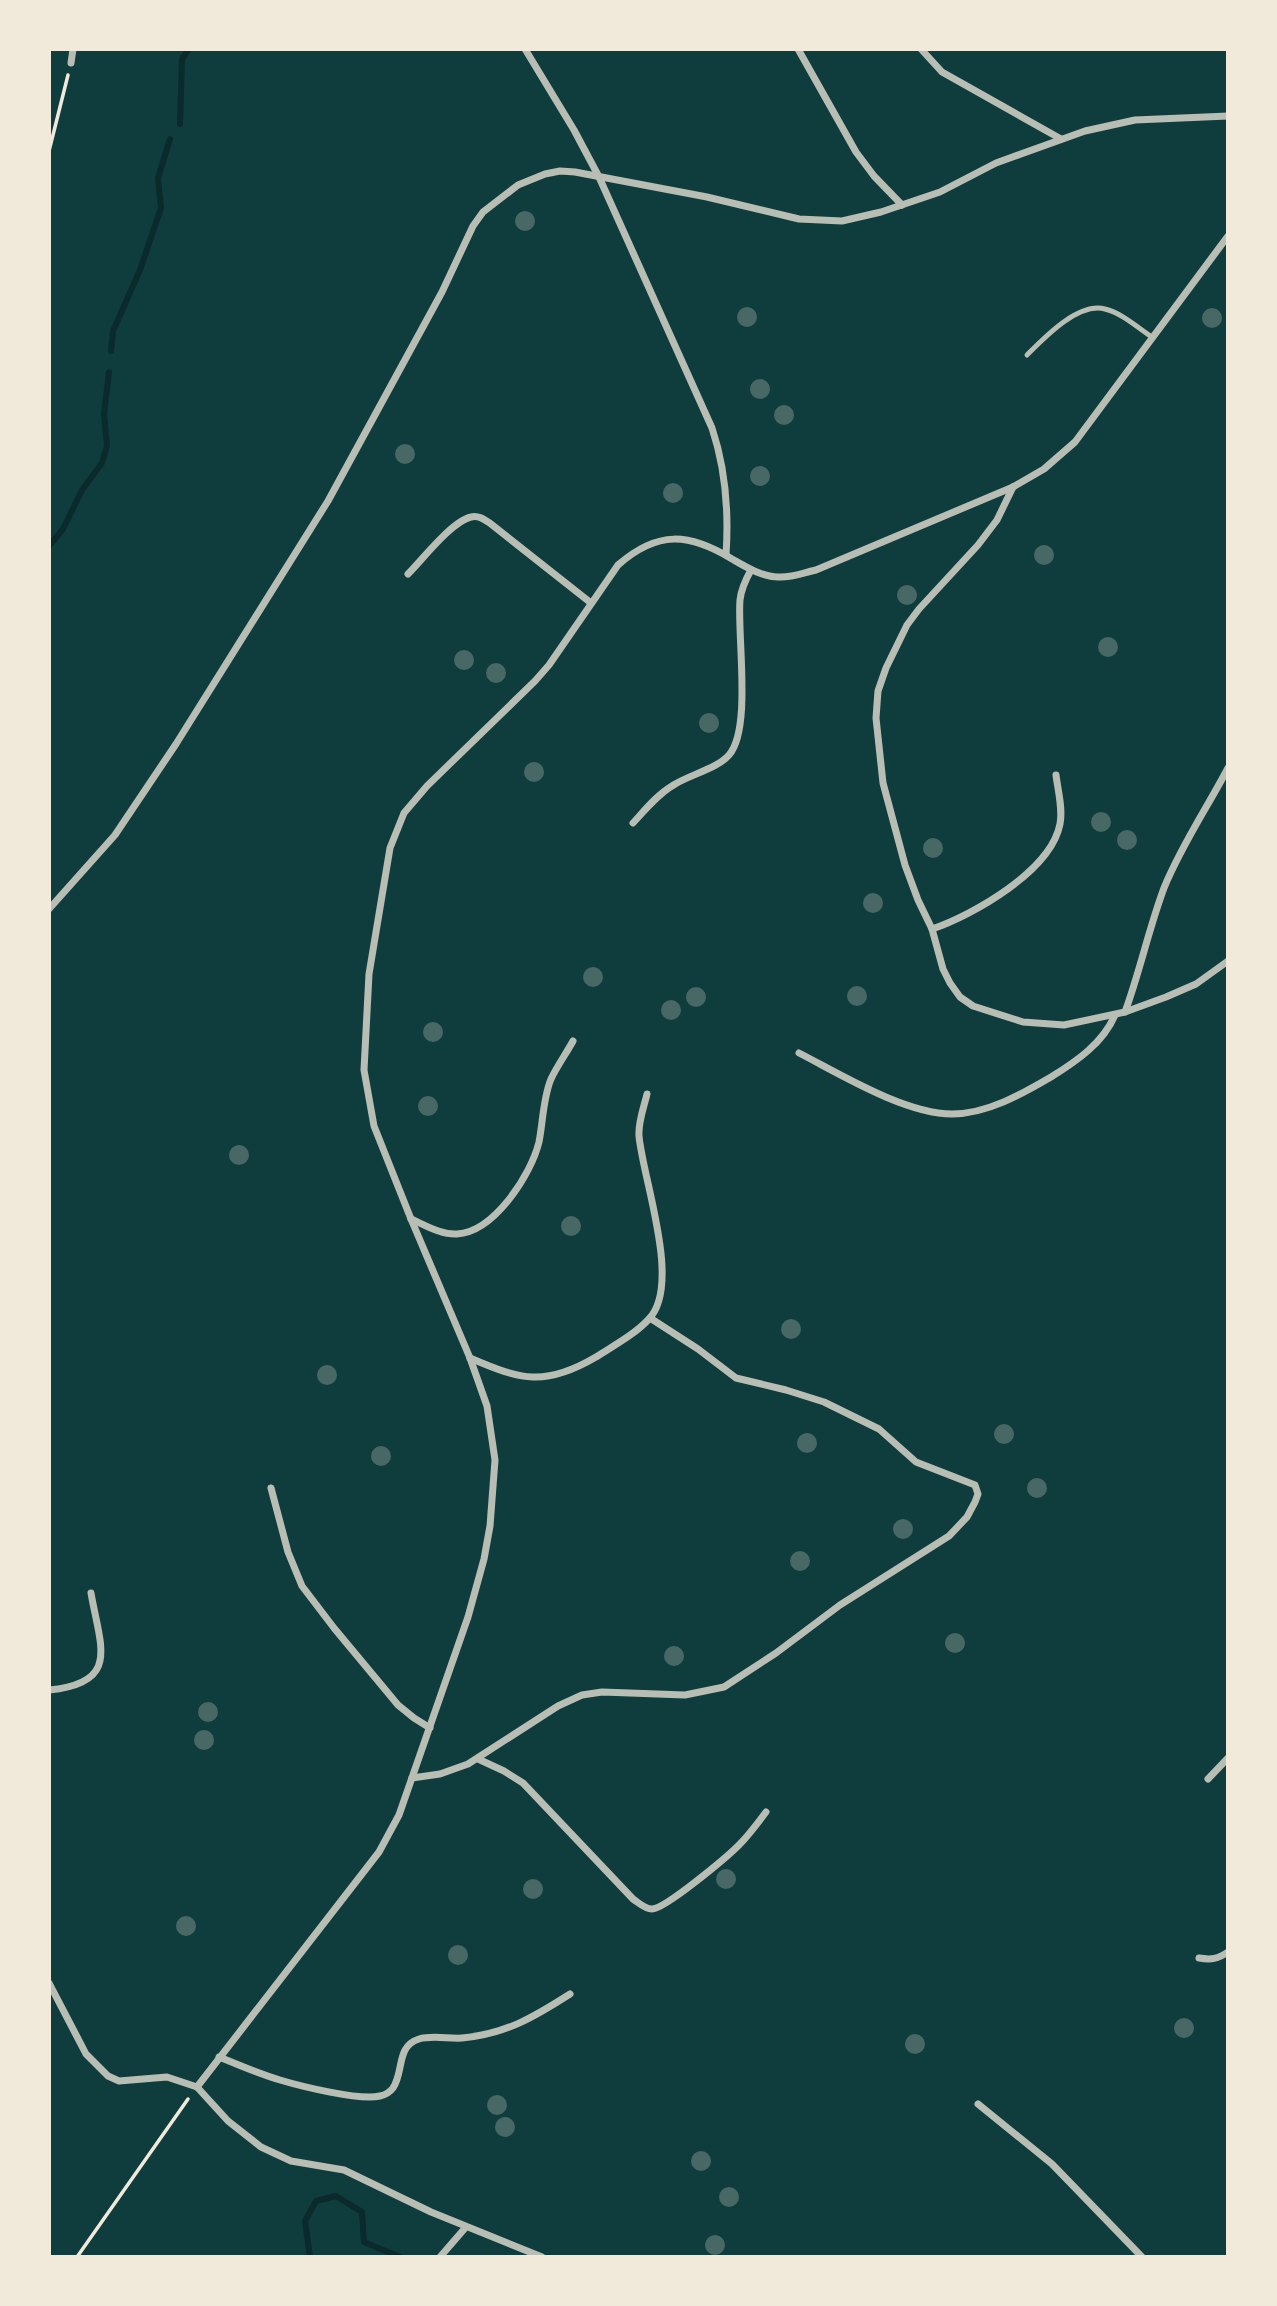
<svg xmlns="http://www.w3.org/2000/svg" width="1277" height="2306" viewBox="0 0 1277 2306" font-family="Barlow,sans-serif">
  <rect width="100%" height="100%" fill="#0f3d3e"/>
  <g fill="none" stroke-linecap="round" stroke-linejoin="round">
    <g stroke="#0a2a2b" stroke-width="6">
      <polyline points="180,124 182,59 189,49"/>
      <polyline points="111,351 113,331 140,270 161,208 158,178 170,139"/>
      <polyline points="49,546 63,529 82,490 102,463 107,446 104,414 109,372"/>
      <polyline points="310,2257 305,2221 316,2201 336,2196 362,2212 364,2242 400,2257"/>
    </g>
  </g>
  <g fill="#486865">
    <circle cx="525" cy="221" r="10"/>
    <circle cx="747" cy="317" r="10"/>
    <circle cx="1212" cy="318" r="10"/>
    <circle cx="760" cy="389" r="10"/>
    <circle cx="784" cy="415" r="10"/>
    <circle cx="405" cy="454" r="10"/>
    <circle cx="760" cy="476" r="10"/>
    <circle cx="673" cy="493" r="10"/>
    <circle cx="1044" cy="555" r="10"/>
    <circle cx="907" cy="595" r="10"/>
    <circle cx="1108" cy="647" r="10"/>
    <circle cx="464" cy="660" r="10"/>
    <circle cx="496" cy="673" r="10"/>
    <circle cx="709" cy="723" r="10"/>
    <circle cx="534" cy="772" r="10"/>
    <circle cx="1101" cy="822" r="10"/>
    <circle cx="1127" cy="840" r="10"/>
    <circle cx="933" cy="848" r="10"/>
    <circle cx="873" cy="903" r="10"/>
    <circle cx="593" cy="977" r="10"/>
    <circle cx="857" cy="996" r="10"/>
    <circle cx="696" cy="997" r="10"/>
    <circle cx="671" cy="1010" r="10"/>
    <circle cx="433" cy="1032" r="10"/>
    <circle cx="428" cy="1106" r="10"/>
    <circle cx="239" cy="1155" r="10"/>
    <circle cx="571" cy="1226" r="10"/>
    <circle cx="791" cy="1329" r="10"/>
    <circle cx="327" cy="1375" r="10"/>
    <circle cx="1004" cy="1434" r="10"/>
    <circle cx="807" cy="1443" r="10"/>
    <circle cx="381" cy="1456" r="10"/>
    <circle cx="1037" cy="1488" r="10"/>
    <circle cx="903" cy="1529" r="10"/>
    <circle cx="800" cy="1561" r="10"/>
    <circle cx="955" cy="1643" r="10"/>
    <circle cx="674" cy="1656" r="10"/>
    <circle cx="208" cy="1712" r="10"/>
    <circle cx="204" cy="1740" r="10"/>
    <circle cx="726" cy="1879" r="10"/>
    <circle cx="533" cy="1889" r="10"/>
    <circle cx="186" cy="1926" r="10"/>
    <circle cx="458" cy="1955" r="10"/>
    <circle cx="1184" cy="2028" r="10"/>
    <circle cx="915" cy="2044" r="10"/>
    <circle cx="497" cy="2105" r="10"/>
    <circle cx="505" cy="2127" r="10"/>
    <circle cx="701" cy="2161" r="10"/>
    <circle cx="729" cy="2197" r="10"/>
    <circle cx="715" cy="2245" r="10"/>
  </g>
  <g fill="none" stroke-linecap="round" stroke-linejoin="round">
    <g stroke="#f1e9da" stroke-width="3.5">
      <polyline points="49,151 68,75"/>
      <polyline points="77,2257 188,2099"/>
    </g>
    <path stroke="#b8beb3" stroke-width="5" d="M1027 355C1044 338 1078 302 1105 309 1122 313 1138 328 1152 337"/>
    <g stroke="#b8beb3" stroke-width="7">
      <path d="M525 49 574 130 599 177 712 428C726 470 729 511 726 555"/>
      <polyline points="798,49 856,152 874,176 902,205"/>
      <polyline points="921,49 942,72 1061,139"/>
      <polyline points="71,63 73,49"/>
      <polyline points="1013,487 997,520 978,545 919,609 907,625 886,668 878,691 876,718 883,783 905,865 918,900 932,929 943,969 950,983 960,997 973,1006 1023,1022 1064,1025 1125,1012 1166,997 1196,984 1228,961"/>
      <path d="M408 574C422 560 452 521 471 517 479 515 485 520 491 524L591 603"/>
      <path d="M633 823C645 810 657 795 672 786 688 775 717 769 729 755 752 729 737 635 740 600 741 589 746 579 751 570"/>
      <polyline points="49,909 115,835 176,744 328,501 442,292 473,226 483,212 518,185 545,174 560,171 575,172 707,197 799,219 842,221 881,212 940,192 996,163 1085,131 1135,120 1228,116"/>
      <path d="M932 929C973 915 1051 871 1060 824 1063 809 1058 791 1056 775"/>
      <path d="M1125 1012C1140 971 1149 928 1164 888 1181 846 1207 808 1228 768"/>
      <path d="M799 1053C840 1074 905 1114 952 1114 987 1114 1022 1094 1051 1077 1077 1061 1103 1043 1115 1015"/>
      <path d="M411 1219C425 1225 441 1235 457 1234 494 1232 531 1175 539 1142 543 1122 543 1098 551 1079 557 1066 566 1054 573 1041"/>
      <path d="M470 1358C521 1380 545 1387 596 1357 613 1346 634 1335 649 1319 682 1284 643 1180 639 1136 638 1122 644 1107 647 1094"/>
      <polyline points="271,1488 288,1552 302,1586 334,1628 398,1705 414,1718 430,1728"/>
      <path d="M49 1690C121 1683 100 1646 91 1593"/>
      <path d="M478 1759 504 1771 523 1783 633 1899C639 1903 645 1909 652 1909 665 1909 727 1857 739 1845 749 1835 757 1824 766 1812"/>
      <polyline points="412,1778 440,1774 468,1764 558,1706 582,1695 602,1692 685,1695 724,1687 776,1653 840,1605 949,1536 967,1517 975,1502 978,1494 975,1485 916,1462 879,1429 824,1402 786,1390 736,1378 698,1349 650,1318"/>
      <polyline points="1208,1779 1228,1758"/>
      <path d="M1199 1958C1211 1960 1218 1959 1228 1952"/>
      <polyline points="49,1983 86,2054 108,2076 119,2081 167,2077 197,2087 228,2121 261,2147 291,2161 344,2170 431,2212 542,2257"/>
      <path d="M219 2057C239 2065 259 2074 280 2080 300 2086 360 2101 380 2096 385 2095 390 2092 393 2088 404 2072 396 2046 419 2039 432 2035 449 2039 462 2038 506 2034 534 2017 570 1994"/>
      <path d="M197 2087 379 1852 399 1815 468 1617 484 1559 490 1526 495 1460 487 1406 470 1358 411 1219 374 1126 364 1070 369 974 390 848 404 813 427 786 535 681 549 665 618 565C658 530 689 533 732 559 746 567 762 577 778 577 791 578 803 573 816 570L1013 487 1044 469 1075 442 1228 236"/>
      <polyline points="978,2104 1052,2164 1142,2257"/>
      <polyline points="440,2257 466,2227"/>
    </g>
  </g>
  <rect width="1277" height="2306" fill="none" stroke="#f1e9da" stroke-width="102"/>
</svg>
